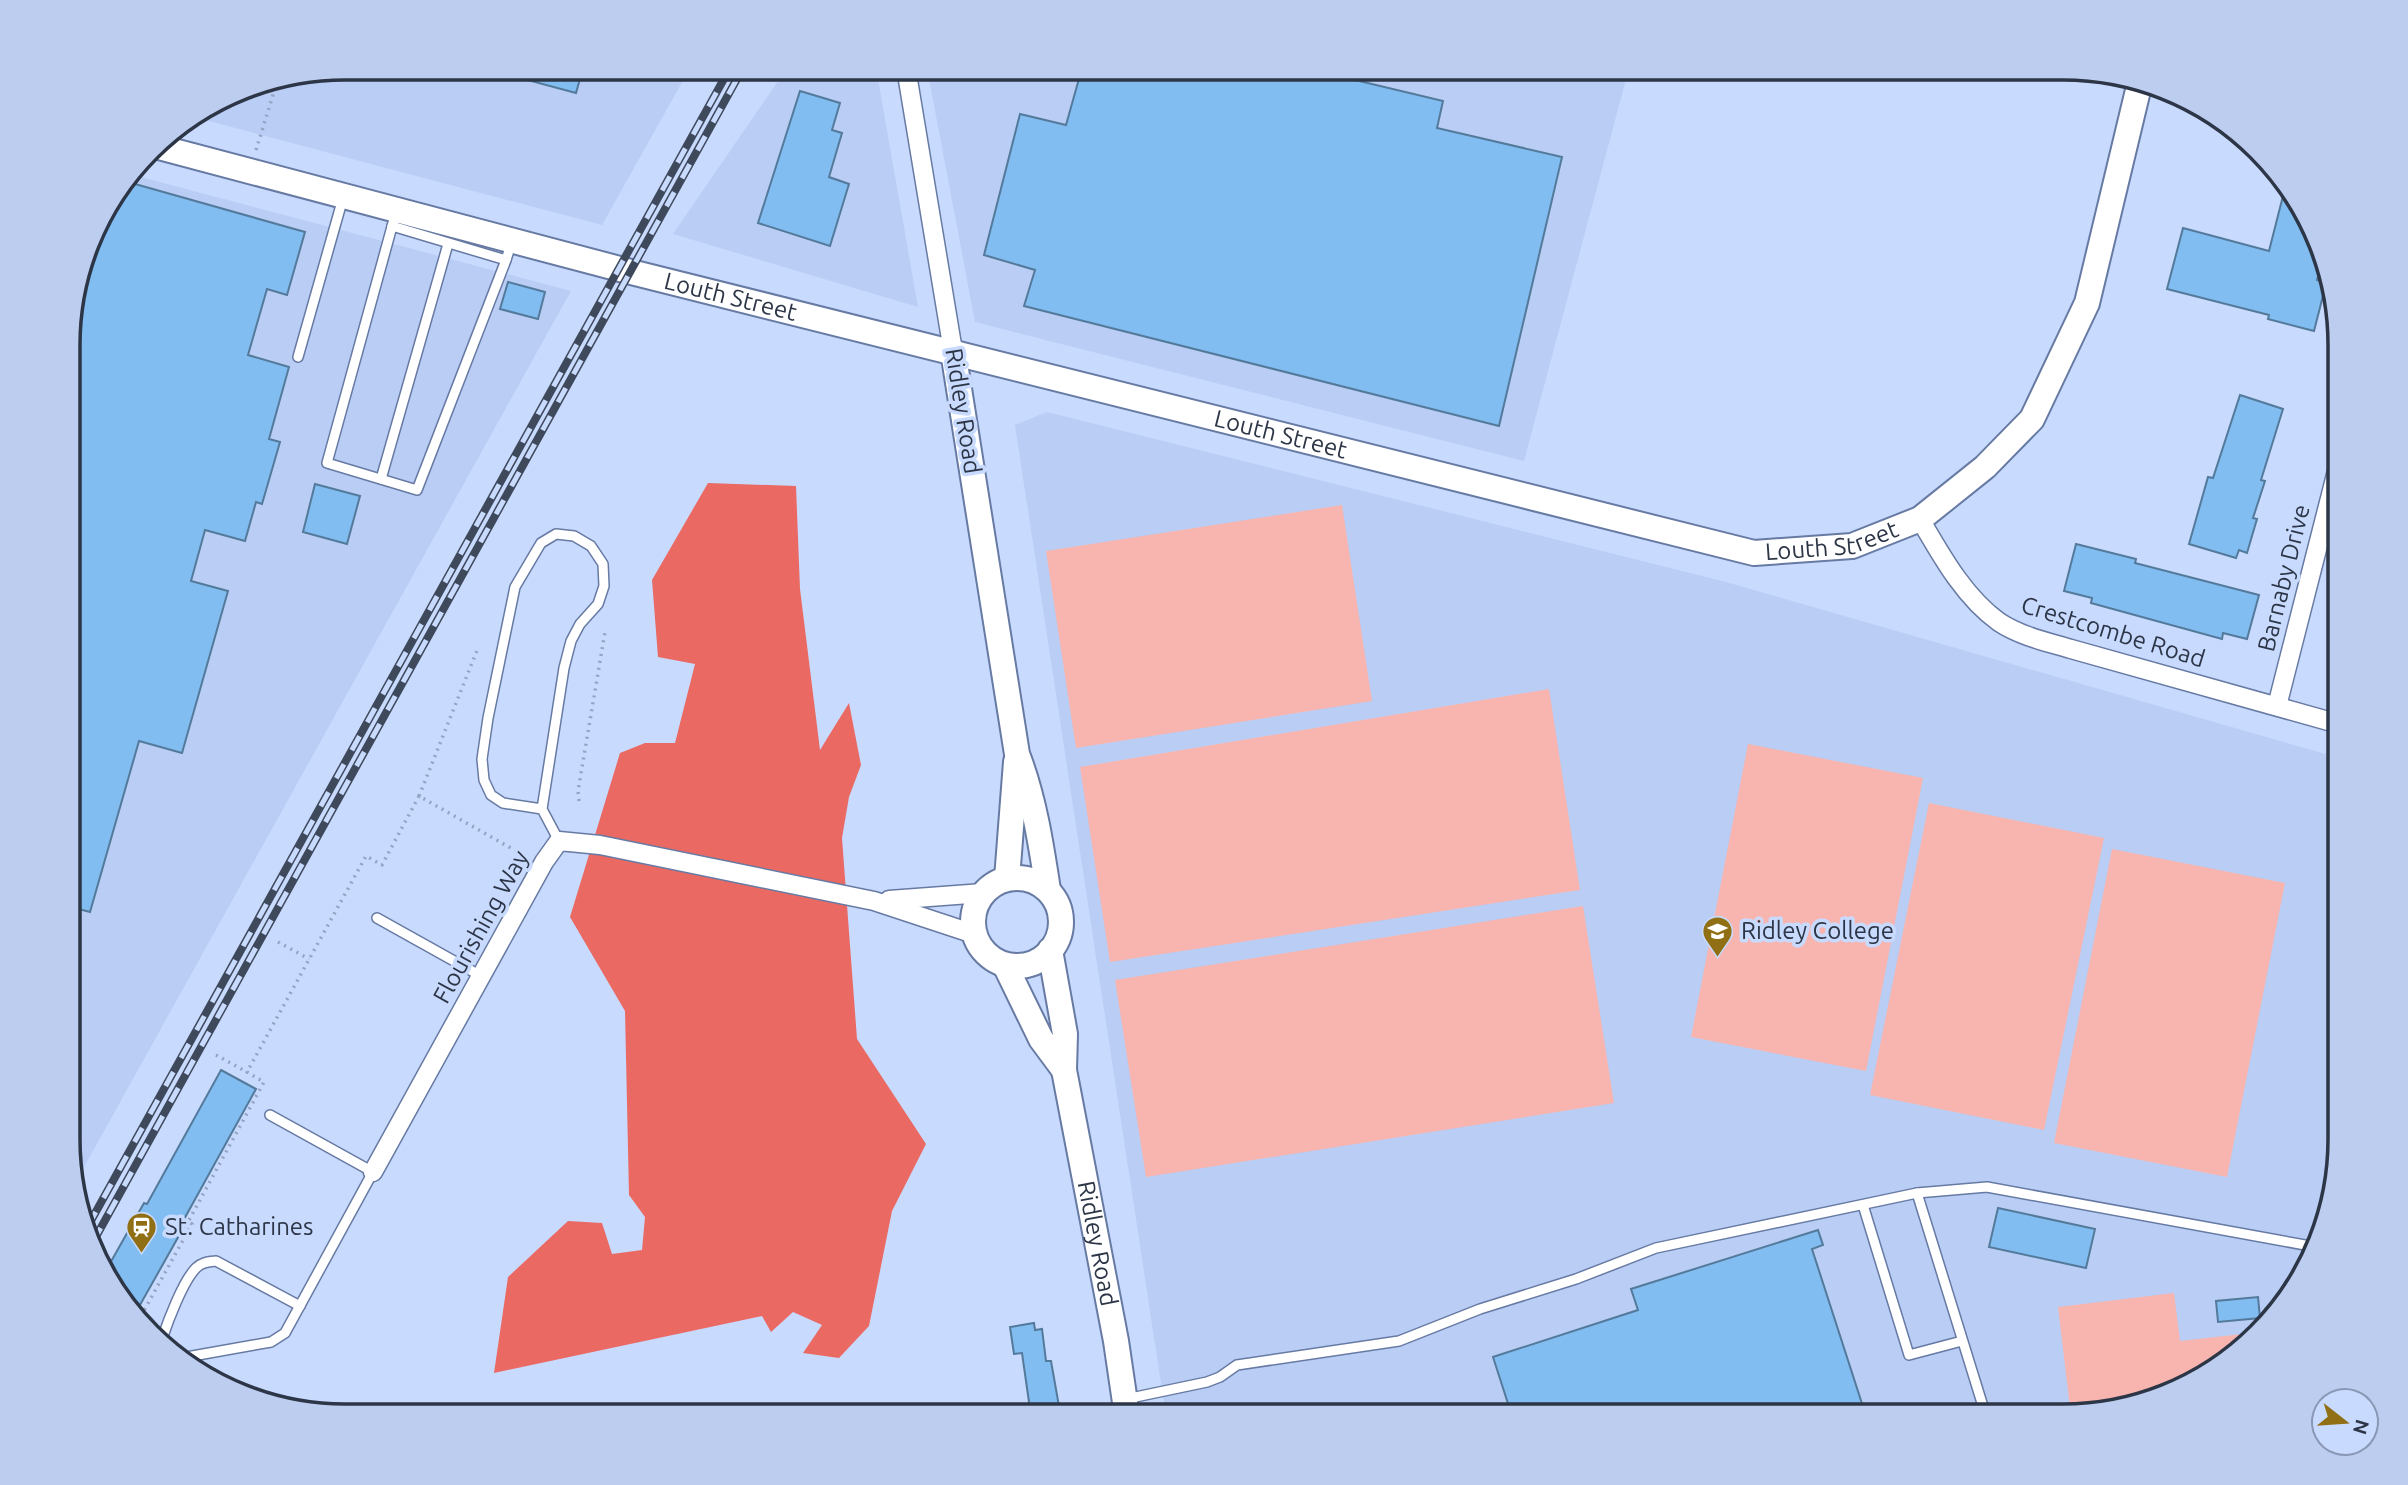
<svg xmlns="http://www.w3.org/2000/svg" width="2408" height="1485" viewBox="0 0 2408 1485" font-family="Ubuntu,sans-serif">
  <rect width="100%" height="100%" fill="#c8dafe"/>
  <g fill="#b9cdf5">
    <polygon points="345,68 690,68 602,225 194,117 240,89"/>
    <polygon points="787,68 876,68 918,307 673,234"/>
    <polygon points="927,68 1629,68 1524,461 975,322"/>
    <polygon points="133,175 571,291 74,1185 71,1175 71,310 97,222"/>
    <polygon points="1047,412 1726,582 2339,758 2339,1157 2325,1228 2293,1293 2201,1380 2080,1416 1166,1416 1015,425"/>
  </g>
  <g fill="#f8b5af">
    <polygon points="1342,505 1372,701 1076,748 1046,551"/>
    <polygon points="1549,689 1580,890 1110,962 1080,767"/>
    <polygon points="1748,744 1923,778 1866,1071 1691,1037"/>
    <polygon points="1929,803 2104,838 2044,1130 1870,1095"/>
    <polygon points="2112,849 2285,883 2227,1177 2054,1143"/>
    <polygon points="1583,906 1614,1103 1146,1177 1115,980"/>
    <polygon points="2174,1293 2180,1341 2251,1333 2201,1380 2080,1416 2071,1416 2058,1307"/>
  </g>
  <polygon fill="#ea6a63" points="708,483 796,486 800,589 820,750 849,703 861,765 849,797 842,838 857,1039 926,1144 892,1211 869,1326 839,1358 803,1353 822,1325 793,1312 771,1332 762,1316 494,1373 508,1277 568,1221 602,1223 612,1254 642,1250 645,1217 629,1195 625,1011 570,917 620,753 645,743 675,743 695,664 658,657 652,580"/>
  <g fill="#82bdf1" stroke="#547a9b" stroke-width="2">
    <polygon points="505,68 583,68 576,93 505,74"/>
    <polygon points="1082,68 1305,68 1443,101 1437,128 1562,157 1499,426 1024,306 1035,270 984,255 1020,114 1066,125"/>
    <polygon points="800,91 840,103 832,130 842,133 829,177 849,184 830,246 758,223"/>
    <polygon points="128,182 305,232 287,295 267,289 248,355 289,367 269,439 280,442 262,504 256,502 245,541 205,530 191,581 228,591 182,753 139,741 90,912 71,907 71,310 97,222"/>
    <polygon points="2285,188 2302,206 2321,266 2317,280 2326,284 2314,331 2268,319 2269,315 2167,289 2183,228 2269,251"/>
    <polygon points="508,282 545,292 538,319 500,309"/>
    <polygon points="2240,395 2283,409 2261,480 2265,481 2253,518 2257,519 2247,553 2239,550 2236,558 2189,544 2208,477 2213,478"/>
    <polygon points="315,484 360,496 347,544 303,532"/>
    <polygon points="2076,544 2136,559 2135,563 2259,595 2247,639 2223,633 2222,639 2091,603 2092,598 2064,591"/>
    <polygon points="221,1070 256,1089 182,1223 185,1225 140,1305 138,1304 135,1310 104,1274 144,1203 147,1204"/>
    <polygon points="1998,1208 2095,1229 2086,1268 1989,1247"/>
    <polygon points="1818,1230 1823,1245 1812,1249 1866,1416 1512,1416 1493,1357 1638,1310 1631,1289"/>
    <polygon points="2258,1297 2260,1318 2218,1322 2216,1301"/>
    <polygon points="1034,1323 1035,1330 1042,1329 1046,1361 1051,1361 1060,1412 1031,1416 1022,1353 1014,1354 1010,1327"/>
  </g>
  <g fill="none" stroke-linecap="round" stroke-linejoin="round">
    <defs>
      <g id="lane">
        <polyline points="396,212 327,463 417,490 506,260"/>
        <polyline points="392,226 506,260 512,241"/>
        <polyline points="298,357 343,198"/>
        <polyline points="381,479 448,244"/>
        <polyline points="542,809 503,803 491,795 484,780 482,759 488,718 515,587 541,543 556,534 574,536 591,546 603,564 604,586 598,604 580,624 571,641 564,668 542,809 559,841"/>
        <polyline points="377,918 481,976"/>
        <polyline points="1917,1193 1986,1416"/>
        <polyline points="1863,1205 1909,1355 1962,1341"/>
        <path d="M162 1339C168 1321 183 1281 196 1268 202 1262 208 1262 216 1261L300 1306"/>
        <polyline points="181,1358 271,1342 285,1333 373,1172 270,1115"/>
        <polyline points="1126,1399 1207,1382 1220,1377 1237,1365 1399,1341 1480,1309 1576,1279 1656,1248 1917,1193 1987,1187 2316,1247"/>
      </g>
      <g id="street">
        <polyline points="906,68 953,351"/>
        <path d="M1920 519C1941 555 1964 597 1999 622 2020 636 2047 642 2071 649L2339 724"/>
        <polyline points="2277,706 2339,463"/>
        <polyline points="889,900 983,893"/>
        <polyline points="373,1172 544,862 559,841 600,845 874,901 974,934"/>
      </g>
      <g id="secondary">
        <path id="s1" d="M155 146 631 272 1754 553 1852 546 1920 519 1985 467 2032 419 2087 303 2139 86 2138 81"/>
        <path d="M953 351 1017 754C1034 798 1041 844 1048 890"/>
        <circle cx="1017" cy="922" r="44"/>
        <polyline points="1007,879 1016,762"/>
        <path id="s2" d="M1050 950 1065 1034 1064 1070 1116 1341 1127 1416"/>
        <polyline points="1005,965 1041,1039 1064,1070"/>
      </g>
    </defs>
    <use href="#lane" stroke="#677aa3" stroke-width="12"/>
    <use href="#street" stroke="#677aa3" stroke-width="21"/>
    <use href="#secondary" stroke="#677aa3" stroke-width="28"/>
    <g stroke="#95a4c2" stroke-width="3.5" stroke-dasharray="2 5" stroke-linecap="butt">
      <polyline points="256,150 277,82"/>
      <polyline points="419,796 478,648"/>
      <polyline points="579,801 578,791 605,632"/>
      <polyline points="278,942 309,959"/>
      <polyline points="216,1055 247,1072"/>
      <polyline points="141,1316 192,1224 188,1222 264,1082 247,1072 366,856 382,865 419,796 523,855 526,852"/>
    </g>
    <use href="#lane" stroke="#fff" stroke-width="9"/>
    <use href="#street" stroke="#fff" stroke-width="18"/>
    <use href="#secondary" stroke="#fff" stroke-width="24"/>
    <defs>
      <g id="rail">
        <polyline points="88,1226 730,68"/>
        <polyline points="93,1242 743,68"/>
      </g>
    </defs>
    <use href="#rail" stroke="#3f495c" stroke-width="8"/>
    <use href="#rail" stroke="#c8dafe" stroke-width="5" stroke-dasharray="16" stroke-linecap="butt"/>
  </g>
  <defs>
    <symbol id="school-pin" viewBox="-11 -11 22 30"><path d="M0 17L-7.5 6A9.5 9.5 0 1 1 7.5 6Z" fill="#916f15" stroke="#c8dafe"/><path d="M0-5L7-2L0 1L-7-2ZM-4 1L0 2.5L4 1V4Q0 6-4 4Z" fill="#fff"/></symbol>
    <symbol id="station-pin" viewBox="-11 -11 22 30"><path d="M0 17L-7.5 6A9.5 9.5 0 1 1 7.5 6Z" fill="#916f15" stroke="#c8dafe"/><path d="M-3-6H3Q5-6 5-4V2Q5 4 3 4L4.5 6H3L1.5 4h-3L-3 6H-4.5L-3 4Q-5 4-5 2V-4Q-5-6-3-6ZM-3.5-4v3h7v-3ZM-3.5 1v1.5H-2V1ZM2 1v1.5H3.5V1Z" fill="#fff"/></symbol>
  </defs>
  <g fill-rule="evenodd">
    <use href="#school-pin" x="1700" y="914" width="35" height="47"/>
    <use href="#station-pin" x="124" y="1210" width="35" height="47"/>
  </g>
  <g text-anchor="middle" stroke-width="7" stroke-linejoin="round" paint-order="stroke">
    <g font-size="24" fill="#2d3647" stroke="#c8dafe">
      <text dy="8" stroke="none"><textPath href="#s1" startOffset="595">Louth Street</textPath></text>
      <text transform="translate(963 411) rotate(81)" y="8">Ridley Road</text>
      <text dy="8" stroke="none"><textPath href="#s1" startOffset="1162">Louth Street</textPath></text>
      <text dy="8" stroke="none"><textPath href="#s1" startOffset="1729">Louth Street</textPath></text>
      <text transform="translate(2284 578) rotate(-76)" y="8">Barnaby Drive</text>
      <text transform="translate(2113 632) rotate(17)" y="8">Crestcombe Road</text>
      <text transform="translate(481 927) rotate(-61)" y="8">Flourishing Way</text>
      <text dy="8" stroke="none"><textPath href="#s2" startOffset="298">Ridley Road</textPath></text>
    </g>
    <g font-size="24" fill="#2d3647" stroke="#c8dafe" text-anchor="start">
      <text x="1741" y="939">Ridley College</text>
      <text x="165" y="1235">St. Catharines</text>
    </g>
  </g>
  <path d="M0 0H2408V1485H0ZM345 80H2063A265 265 0 0 1 2328 345V1139A265 265 0 0 1 2063 1404H345A265 265 0 0 1 80 1139V345A265 265 0 0 1 345 80Z" fill="#bccdef" fill-rule="evenodd"/>
  <path fill="none" stroke="#2d3647" stroke-width="3.5" d="M345 80H2063A265 265 0 0 1 2328 345V1139A265 265 0 0 1 2063 1404H345A265 265 0 0 1 80 1139V345A265 265 0 0 1 345 80Z"/>
  <g transform="translate(2345 1422) rotate(107)"><circle r="33" fill="#c8dafe" stroke="#8a98b5" stroke-width="2"/>
  <path d="M0-5L12 26L0 18L-12 26Z" fill="#916f15"/>
  <text y="-10" font-size="19" font-weight="bold" text-anchor="middle" fill="#2d3647">N</text>
  </g>
</svg>
